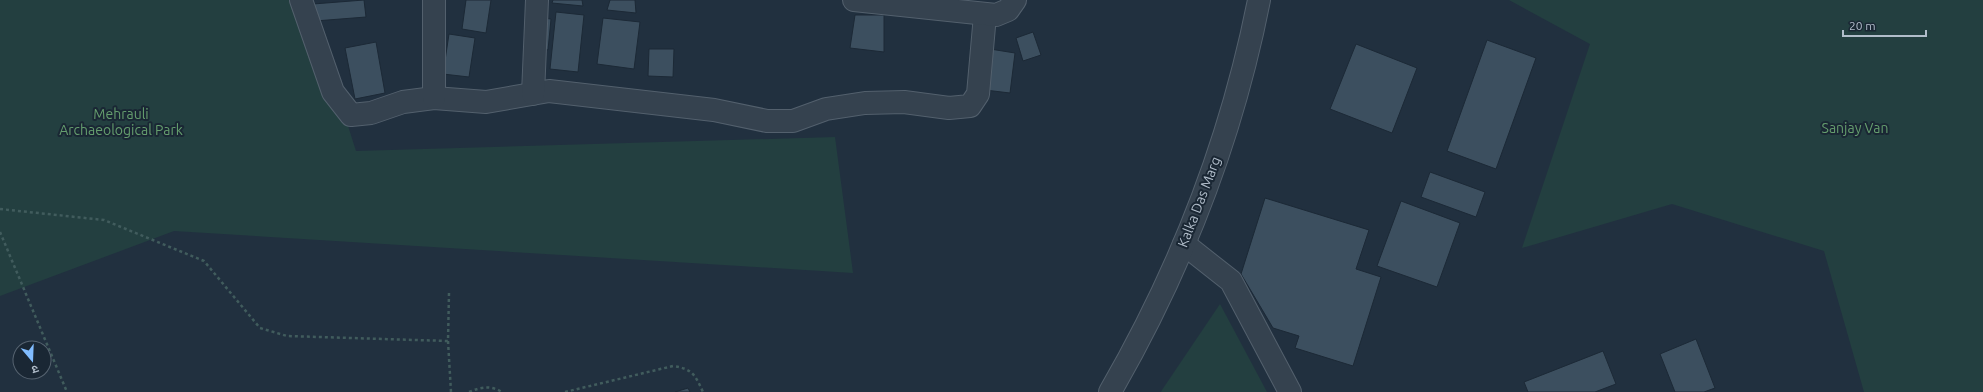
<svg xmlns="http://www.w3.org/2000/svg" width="1983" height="392" viewBox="0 0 1983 392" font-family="Ubuntu,'Noto Sans Devanagari',sans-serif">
  <rect width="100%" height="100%" fill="#21303f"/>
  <g fill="#233f40">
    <polygon points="0,0 308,0 356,151 835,137 853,273 174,231 0,296"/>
    <polygon points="1509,0 1983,0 1983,392 1864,392 1824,251 1672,204 1522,248 1590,44"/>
    <polygon points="1220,304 1267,392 1161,392 1162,390"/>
  </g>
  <g fill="#3c4f5f" stroke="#1c2936">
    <polygon points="364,0 366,17 315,21 313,4"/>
    <polygon points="466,0 491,0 486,33 462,29"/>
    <polygon points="553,0 582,0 583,6 552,3"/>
    <polygon points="610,0 635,0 636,13 607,10"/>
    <polygon points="556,12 584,15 578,72 550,69"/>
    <polygon points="855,15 884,15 884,52 850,48"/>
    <polygon points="542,18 551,19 548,50 540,48"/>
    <polygon points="603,18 640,22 634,69 597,64"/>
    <polygon points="1033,32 1041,55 1023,61 1016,38"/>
    <polygon points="449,34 475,38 469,77 443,74"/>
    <polygon points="1487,40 1536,58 1496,169 1447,151"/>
    <polygon points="376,42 385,93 355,99 345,48"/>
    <polygon points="1356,44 1417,68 1392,133 1330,109"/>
    <polygon points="649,49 674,49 673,77 648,76"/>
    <polygon points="990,49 1015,53 1010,93 985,90"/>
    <polygon points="1430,172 1485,192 1476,217 1421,197"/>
    <polygon points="1265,198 1369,230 1356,269 1381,277 1353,366 1295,348 1299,336 1273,328 1241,274"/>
    <polygon points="1401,201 1460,223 1437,287 1377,266"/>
    <polygon points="1696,339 1715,388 1704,392 1675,392 1660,354"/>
    <polygon points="1603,351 1616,384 1595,392 1528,392 1524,382"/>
    <polygon points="688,388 690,392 675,392"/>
  </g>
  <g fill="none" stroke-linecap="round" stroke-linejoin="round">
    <defs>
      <g id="minor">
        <polyline points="301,0 333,92 351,115 371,113 403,102 434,98 486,102 549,91 714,110 767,121 793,121 826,109 865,103 904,102 949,108 970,106 978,94 985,15"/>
        <polyline points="434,0 434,98"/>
        <polyline points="854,0 996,15 1008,10 1015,0"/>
        <polyline points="533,94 537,0"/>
        <polyline points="1184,244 1231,281 1290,392"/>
        <path d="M1110 392C1180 271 1232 137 1259 0"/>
      </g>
    </defs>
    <use href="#minor" stroke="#53606d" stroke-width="24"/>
    <g stroke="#415c5d" stroke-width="2.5" stroke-dasharray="3 3" stroke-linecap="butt">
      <polyline points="0,209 104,220 204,261 260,328 287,336 448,341"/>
      <polyline points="0,232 67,392"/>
      <polyline points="449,293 448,341 451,392"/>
      <path d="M469 392C481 387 490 385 502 392"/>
      <path d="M565 392 673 366C693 369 695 375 703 392"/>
    </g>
    <use href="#minor" stroke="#35424f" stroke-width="22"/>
  </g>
  <g text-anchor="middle" stroke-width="4" stroke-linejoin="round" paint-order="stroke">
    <g font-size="14" fill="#659e6e" stroke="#1a2734">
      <text x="121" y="119">Mehrauli<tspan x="121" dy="16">Archaeological Park</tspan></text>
      <text x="1855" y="133">Sanjay Van</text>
    </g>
    <g font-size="14" fill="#b1bdca" stroke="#1a2734">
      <text transform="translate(1199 202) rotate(-69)" y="5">Kalka Das Marg</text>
    </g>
  </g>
  <g transform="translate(32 360) rotate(161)"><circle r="19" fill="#1a2734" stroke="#566370"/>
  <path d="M0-3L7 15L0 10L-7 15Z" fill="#81bcff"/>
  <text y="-6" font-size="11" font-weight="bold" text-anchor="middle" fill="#b1bdca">उ</text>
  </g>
  <path d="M1843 30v6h83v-6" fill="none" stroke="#b1bdca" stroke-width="2"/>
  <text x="1849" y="30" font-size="12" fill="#b1bdca" stroke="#1a2734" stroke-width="3" paint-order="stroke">20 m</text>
</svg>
